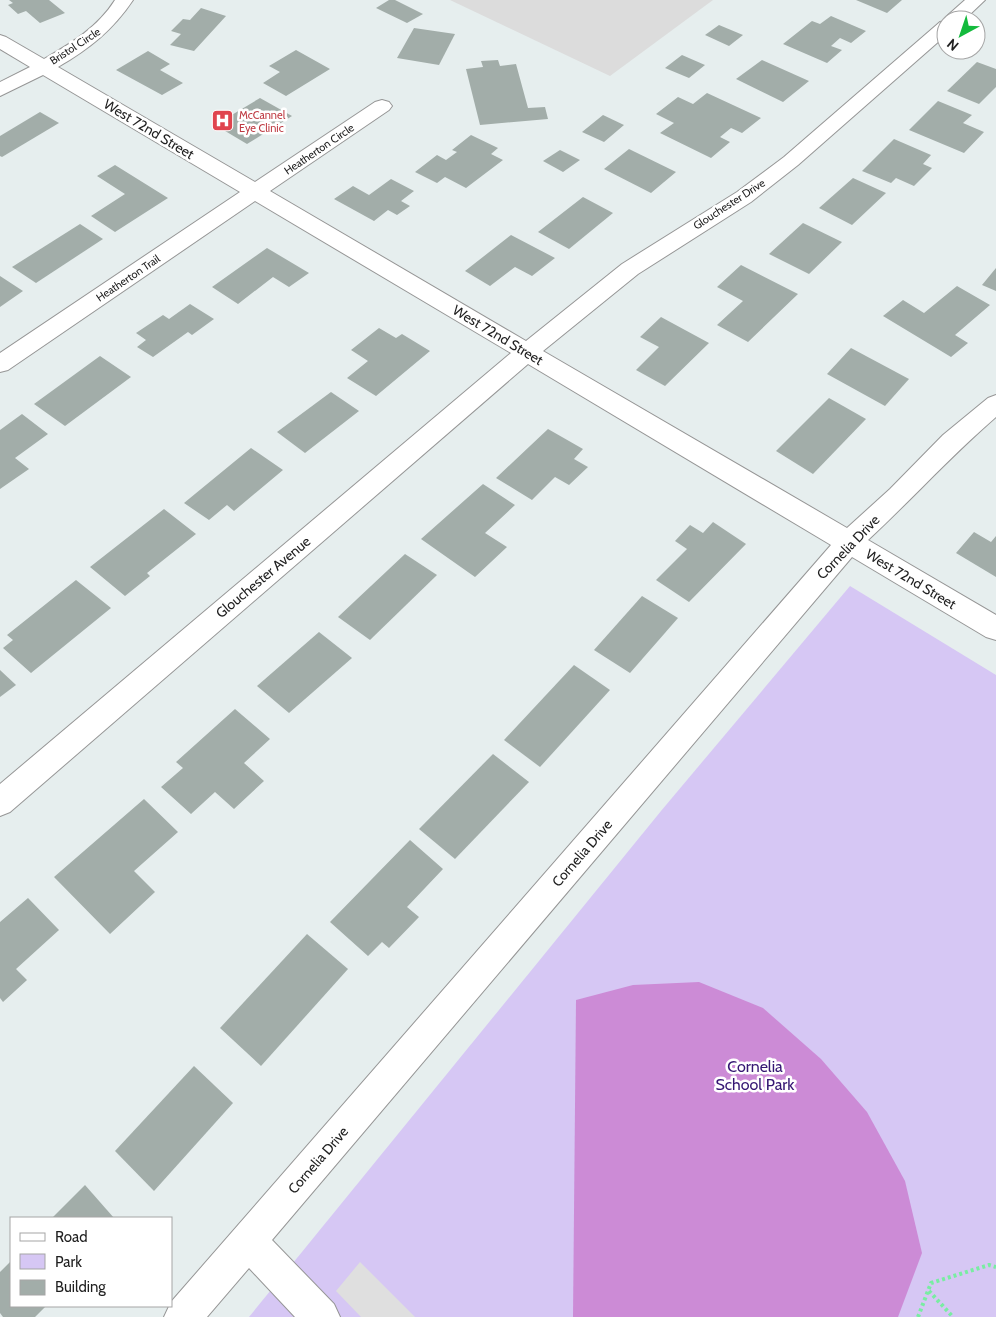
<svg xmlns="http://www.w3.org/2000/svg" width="996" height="1317" viewBox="0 0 996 1317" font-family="Cabin,sans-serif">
  <rect width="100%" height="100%" fill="#e6eeee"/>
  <polygon fill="#dcdcdc" points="450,0 713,0 610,76"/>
  <polygon fill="#d6c7f4" points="850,586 996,675 996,1317 249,1317 661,811"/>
  <polygon fill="#cc8bd6" points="699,982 763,1008 821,1059 867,1112 905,1181 922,1253 898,1317 573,1317 576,1000 633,985"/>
  <polygon fill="#dfdfdf" points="360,1262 415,1317 361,1317 336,1291"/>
  <g fill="#a2ada9">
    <polygon points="9,0 49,0 65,13 40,23 26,11 18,14 8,5 13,3"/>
    <polygon points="389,0 395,0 423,14 407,23 376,8"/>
    <polygon points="856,0 902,0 887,13"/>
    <polygon points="201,8 226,16 194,51 170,45 181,34 171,31 183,19 190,20"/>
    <polygon points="831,16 866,31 851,43 840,38 831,46 842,50 827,63 783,44 812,21 820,24"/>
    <polygon points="719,25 743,35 729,46 705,35"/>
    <polygon points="414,28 455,34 439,65 397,58"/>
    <polygon points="296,50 330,69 286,96 263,83 280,72 269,66"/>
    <polygon points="148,51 170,64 160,70 183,83 162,95 116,70"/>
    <polygon points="682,55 705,65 689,78 665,68"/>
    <polygon points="498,60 500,66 516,64 528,108 545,107 548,119 480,125 466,69 483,67 481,61"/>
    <polygon points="762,60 809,81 783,102 736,79"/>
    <polygon points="977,62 996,69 996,87 979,104 947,91"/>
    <polygon points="707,93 761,118 742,133 731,128 720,137 730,142 711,158 660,133 674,123 656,114 678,97 693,104"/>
    <polygon points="260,98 292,116 247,144 215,125"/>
    <polygon points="938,101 972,115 963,123 984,132 964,153 909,130"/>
    <polygon points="40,112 59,123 2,157 0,156 0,136"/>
    <polygon points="603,115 624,125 604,142 582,132"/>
    <polygon points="471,135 498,148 491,154 503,160 466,188 445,177 437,183 415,172 437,155 446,160 457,152 452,150"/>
    <polygon points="894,139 931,155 923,164 932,168 914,186 896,178 891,183 862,171"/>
    <polygon points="629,149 676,172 651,193 604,169"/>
    <polygon points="560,150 580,160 563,172 543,161"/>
    <polygon points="115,165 168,198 115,232 91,216 125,194 97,176"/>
    <polygon points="853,178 886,193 852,225 819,208"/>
    <polygon points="391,179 414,191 401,201 410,206 397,215 388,210 374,221 334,199 353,186 369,195"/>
    <polygon points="583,197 613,213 569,249 538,232"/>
    <polygon points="803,223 842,242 809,274 769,254"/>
    <polygon points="80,224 103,239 36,283 12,267"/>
    <polygon points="511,235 555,258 532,276 515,267 490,286 465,271"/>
    <polygon points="267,248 309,273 289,287 273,277 238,304 212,287"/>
    <polygon points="741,265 798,294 748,342 717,325 743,301 717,287"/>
    <polygon points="996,268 996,291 982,285"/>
    <polygon points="0,276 23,291 0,307"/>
    <polygon points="957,286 990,305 955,335 968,343 951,357 883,316 903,300 924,313"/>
    <polygon points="190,304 214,319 192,335 188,332 153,357 137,347 146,340 136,333 163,315 169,319"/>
    <polygon points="661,317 709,343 665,386 636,370 659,347 640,337"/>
    <polygon points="379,328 396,338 402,334 430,351 376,396 347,378 368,361 351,350"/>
    <polygon points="851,348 909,379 885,406 827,374"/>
    <polygon points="100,356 131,377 65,426 34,404"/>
    <polygon points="331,392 359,411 305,453 277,432"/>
    <polygon points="829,398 866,419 813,474 776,451"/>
    <polygon points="22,414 48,434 15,458 29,469 0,489 0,430"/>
    <polygon points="548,429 583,449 574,459 588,467 569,485 555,477 532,500 496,478"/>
    <polygon points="251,448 283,470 234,511 227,505 209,520 184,503"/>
    <polygon points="483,484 515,505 485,533 507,547 475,577 421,539"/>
    <polygon points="164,509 196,534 147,573 150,576 125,596 90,567"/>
    <polygon points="713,522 746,544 689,602 656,580 687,549 675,541 690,525 703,533"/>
    <polygon points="974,532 991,542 996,536 996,577 956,553"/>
    <polygon points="405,554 437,575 370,640 338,617"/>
    <polygon points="76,580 111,608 31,673 3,648 13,640 7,635"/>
    <polygon points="642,596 678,618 630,673 594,650"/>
    <polygon points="319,632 352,658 289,713 257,686"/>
    <polygon points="574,665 610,690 540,767 504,740"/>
    <polygon points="0,670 16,685 0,697"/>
    <polygon points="235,709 270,739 244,763 264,781 234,809 215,792 191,814 161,787 183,768 176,762"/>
    <polygon points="493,754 529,782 455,859 419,829"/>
    <polygon points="144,799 178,832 134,871 155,892 110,934 54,877"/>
    <polygon points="410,840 443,869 407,907 419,917 389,948 382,942 368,956 330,922"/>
    <polygon points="28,898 59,930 16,969 27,980 3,1002 0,998 0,922"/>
    <polygon points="307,934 348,969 261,1066 220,1028"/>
    <polygon points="194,1066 233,1103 154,1191 115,1151"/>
    <polygon points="85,1185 114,1218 52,1218"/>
    <polygon points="11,1261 11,1306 46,1306 35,1317 3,1317 0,1313 0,1272"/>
  </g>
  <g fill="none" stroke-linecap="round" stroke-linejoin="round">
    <defs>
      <path id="minor" d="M115 0H133C113 30 89 49 58 67L255 182 375 102 382 100 389 102 392 106 389 110 270 191 526 341 622 264 737 192 784 157 940 22 945 21 947 16 965 0H985L964 20H946V35L798 165 751 202 638 274 543 351 847 528 890 489 943 435 988 398 996 395V417C951 456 911 500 868 540L996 615V640L986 637 852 557 272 1240 334 1304 340 1317H295L249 1268 207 1317H164L171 1302 831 545 528 364 10 812 0 816V784L511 353 255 201 8 370 0 372V353L240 192 43 75 0 96V82L30 67 0 49V35L6 37 44 59C72 43 98 27 115 0Z"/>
    </defs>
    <use href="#minor" stroke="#969696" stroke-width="2"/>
    <g stroke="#78eda2" stroke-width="4" stroke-dasharray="3 3" stroke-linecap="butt">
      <polyline points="929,1291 953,1317"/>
      <polyline points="918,1317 931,1283 989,1265 996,1267"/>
    </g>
    <use href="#minor" fill="#fff" fill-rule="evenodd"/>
  </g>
  <defs>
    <symbol id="hospital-square" viewBox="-11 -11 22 22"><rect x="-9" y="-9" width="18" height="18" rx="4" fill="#e0444e" stroke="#fff"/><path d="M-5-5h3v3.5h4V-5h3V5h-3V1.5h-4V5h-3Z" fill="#fff"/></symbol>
  </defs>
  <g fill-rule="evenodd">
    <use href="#hospital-square" x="210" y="108" width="25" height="25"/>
  </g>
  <g text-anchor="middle" stroke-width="5" stroke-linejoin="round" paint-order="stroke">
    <g font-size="11" fill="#1f1f1f" stroke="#fff">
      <text transform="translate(75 46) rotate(-33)" y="4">Bristol Circle</text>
      <text transform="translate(319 149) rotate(-34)" y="4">Heatherton Circle</text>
      <text transform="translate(729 204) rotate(-33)" y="4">Glouchester Drive</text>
      <text transform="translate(128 278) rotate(-34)" y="4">Heatherton Trail</text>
    </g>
    <g font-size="11" fill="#be3a42" stroke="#fff" text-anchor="start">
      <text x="239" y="119">McCannel<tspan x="239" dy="13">Eye Clinic</tspan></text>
    </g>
    <g font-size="14" fill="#1f1f1f" stroke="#fff">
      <text transform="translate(149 129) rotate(31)" y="5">West 72nd Street</text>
      <text transform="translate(498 335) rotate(31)" y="5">West 72nd Street</text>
      <text transform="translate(848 547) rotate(-46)" y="5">Cornelia Drive</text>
      <text transform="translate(263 577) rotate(-40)" y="5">Glouchester Avenue</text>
      <text transform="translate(911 579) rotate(31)" y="5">West 72nd Street</text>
      <text transform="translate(582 853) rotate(-49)" y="5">Cornelia Drive</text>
      <text transform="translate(318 1160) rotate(-49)" y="5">Cornelia Drive</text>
    </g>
    <g font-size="16" fill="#351673" stroke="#fff">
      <text x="755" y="1072">Cornelia<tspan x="755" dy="18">School Park</tspan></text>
    </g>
  </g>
  <rect x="10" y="1217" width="162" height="90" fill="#ffffff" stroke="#a5a5a5"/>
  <rect x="20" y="1233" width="25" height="8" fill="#ffffff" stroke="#a5a5a5"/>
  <text x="55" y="1242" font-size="15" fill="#1f1f1f">Road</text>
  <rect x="20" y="1254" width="25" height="15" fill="#d6c7f4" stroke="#a5a5a5"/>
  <text x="55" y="1267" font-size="15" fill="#1f1f1f">Park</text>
  <rect x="20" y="1280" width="25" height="15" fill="#a2ada9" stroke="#a5a5a5"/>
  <text x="55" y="1292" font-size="15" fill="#1f1f1f">Building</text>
  <g transform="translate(961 35) rotate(220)"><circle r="24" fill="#ffffff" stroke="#a5a5a5"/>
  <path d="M0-4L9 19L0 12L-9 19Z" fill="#13ba3d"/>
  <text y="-8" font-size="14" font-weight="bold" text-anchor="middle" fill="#1f1f1f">N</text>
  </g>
</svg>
